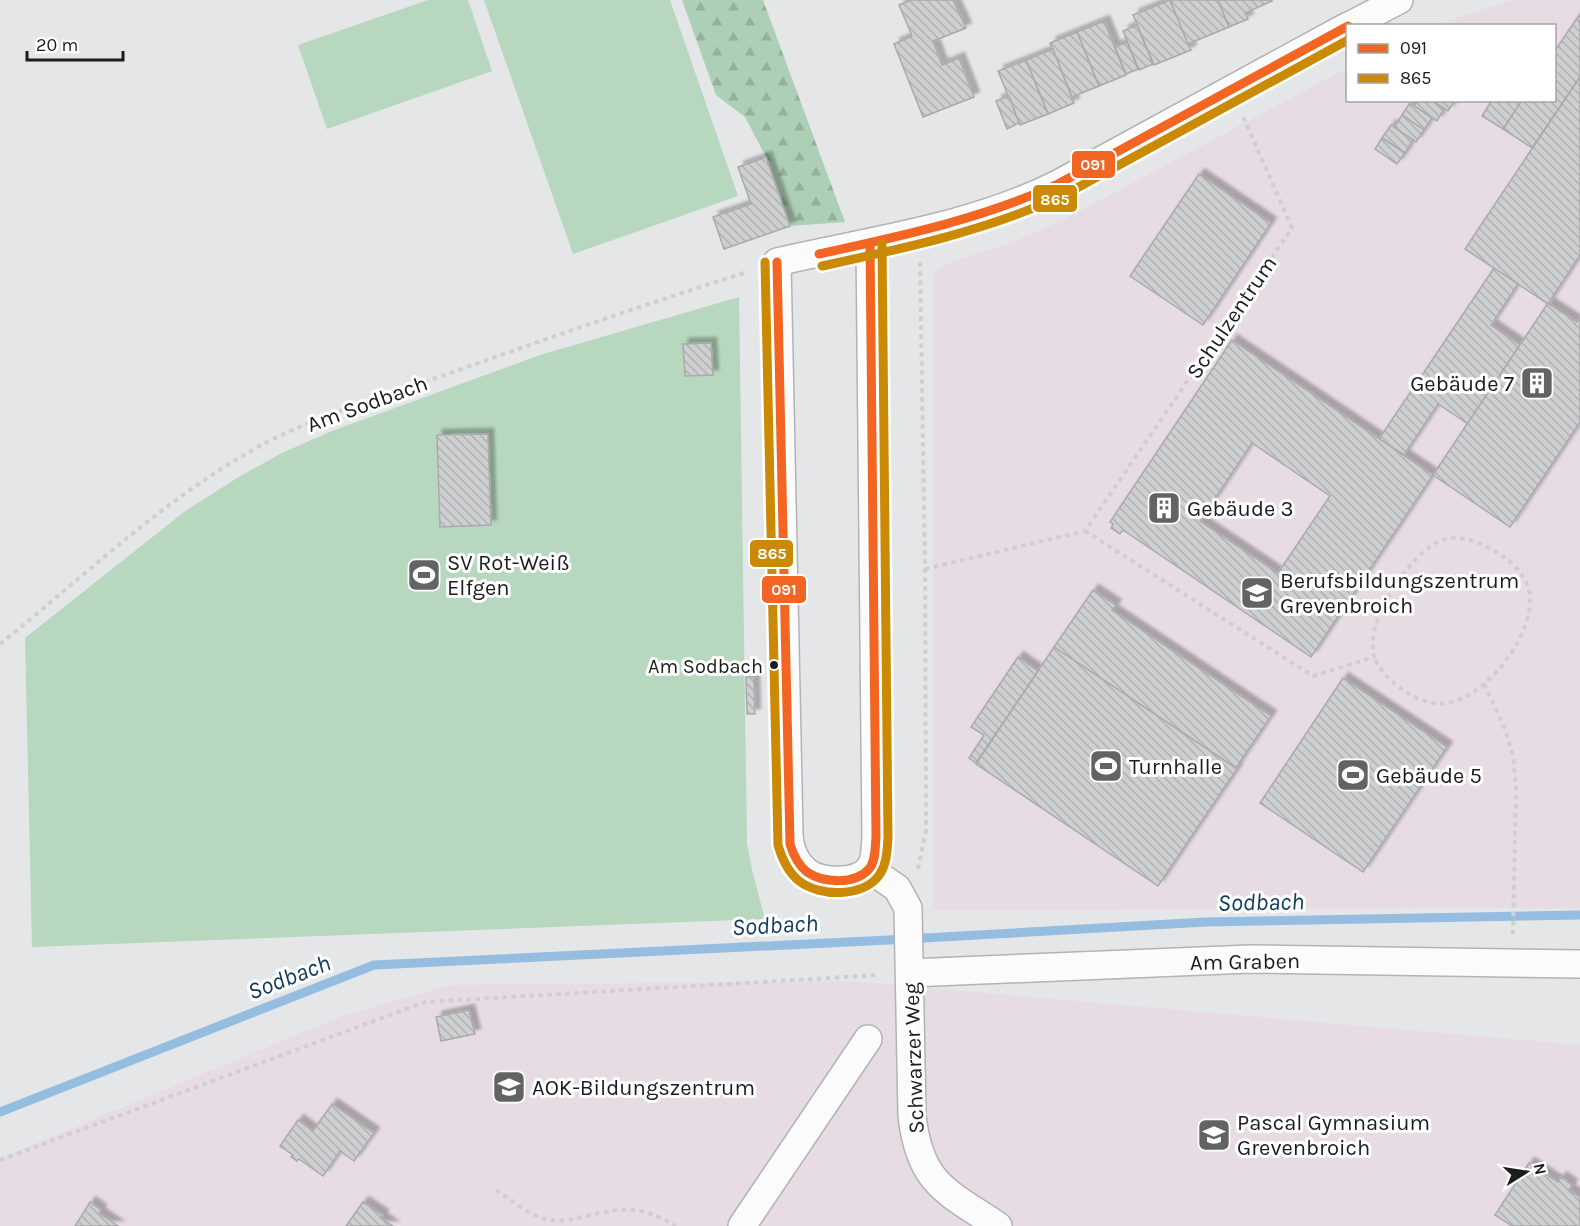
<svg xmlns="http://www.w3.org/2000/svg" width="1580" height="1226" viewBox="0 0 1580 1226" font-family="Karla,sans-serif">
  <defs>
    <pattern id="forest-firs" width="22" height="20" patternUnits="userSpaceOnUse" patternTransform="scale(1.5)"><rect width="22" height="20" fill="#adcfb5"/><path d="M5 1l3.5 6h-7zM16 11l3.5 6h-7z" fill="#94b19b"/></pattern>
    <pattern id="building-back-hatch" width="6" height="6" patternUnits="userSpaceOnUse" patternTransform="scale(1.5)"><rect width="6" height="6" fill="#cecfd0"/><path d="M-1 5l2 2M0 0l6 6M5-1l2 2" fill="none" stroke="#b0b1b2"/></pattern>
    <filter id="shadow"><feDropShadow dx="5.5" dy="-5.5" stdDeviation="1.5" flood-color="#0004"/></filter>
  </defs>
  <rect width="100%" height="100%" fill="#e5e6e8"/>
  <g fill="#e8dce4">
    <polygon points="1512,0 1580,0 1580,908 933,910 933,277 937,269 957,260 1008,244 1063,220 1347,68 1348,100 1554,100 1554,26 1435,25"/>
    <polygon points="848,981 1580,1045 1580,1226 0,1226 0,1158 342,1016 450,985"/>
  </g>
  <polygon fill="url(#forest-firs)" points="682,0 763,0 845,222 790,226 766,157 745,117 716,95"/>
  <g fill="#b7d7be">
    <polygon points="428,0 468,0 492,71 327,129 298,45"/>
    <polygon points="484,0 670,0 738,196 573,254"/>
    <polygon points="739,297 747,844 753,874 765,919 32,947 25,638 184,512 237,478 282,453 332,431 540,355"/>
  </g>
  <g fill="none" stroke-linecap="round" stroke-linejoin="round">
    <polyline stroke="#94bddf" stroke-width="9" points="0,1112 374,965 889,940 1206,922 1580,915"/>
  </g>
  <g fill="url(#building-back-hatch)" stroke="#aaaaac" stroke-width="1.5" fill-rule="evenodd" filter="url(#shadow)">
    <polygon points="911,0 953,0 966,28 933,41 942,65 959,58 974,97 923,117 894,44 912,36 899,5"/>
    <polygon points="1170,0 1191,50 1154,65 1133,15"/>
    <polygon points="1170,0 1218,0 1229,27 1188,44"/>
    <polygon points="1218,0 1272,0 1272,1 1245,13 1248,19 1229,27"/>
    <polygon points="1580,14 1580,77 1532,148 1503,129 1522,100 1554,100 1554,52"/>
    <polygon points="1104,21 1126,75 1099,86 1077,32"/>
    <polygon points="1137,25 1153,64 1139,70 1123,31"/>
    <polygon points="1077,32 1099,86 1072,97 1050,43"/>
    <polygon points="1127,42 1138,69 1126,74 1115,47"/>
    <polygon points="1053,49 1074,103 1048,114 1026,60"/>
    <polygon points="1026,60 1048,114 1020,125 998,71"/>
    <polygon points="1580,77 1580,255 1548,304 1465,249"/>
    <polygon points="1009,96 1019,123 1007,129 996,101"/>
    <polygon points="1418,100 1432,100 1444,109 1437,121 1414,106"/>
    <polygon points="1432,100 1455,100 1448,111"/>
    <polygon points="1492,100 1522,100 1503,129 1482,116"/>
    <polygon points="1410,103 1432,118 1424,130 1402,115"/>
    <polygon points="1402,115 1424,130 1416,142 1394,128"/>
    <polygon points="1391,125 1413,140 1405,153 1382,138"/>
    <polygon points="1382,138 1405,153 1397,164 1375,149"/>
    <polygon points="766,157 790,226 724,249 713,217 751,204 738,167"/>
    <polygon points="1199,174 1271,223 1203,325 1130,276"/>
    <polygon points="1494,268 1518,284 1491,325 1520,345 1468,424 1438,404 1404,455 1379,439"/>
    <polygon points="1548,303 1577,322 1580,318 1580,422 1510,527 1433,475"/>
    <path d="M1232 340 1433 475 1311 657 1123 530 1120 534 1111 528 1113 524 1110 522ZM1252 443 1330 496 1278 573 1200 521Z"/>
    <polygon points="711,343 713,375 685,376 683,344"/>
    <polygon points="488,434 491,525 440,527 437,435"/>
    <polygon points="1093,590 1116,605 1112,610 1271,716 1236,768 1054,647"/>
    <polygon points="1054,647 1237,769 1158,886 976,764"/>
    <polygon points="1018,657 1038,671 976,763 969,758 984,735 971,727"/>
    <polygon points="746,677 754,677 755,714 747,714"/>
    <polygon points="1343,678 1447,747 1363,872 1260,803"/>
    <polygon points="469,1010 475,1034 441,1041 436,1017"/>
    <polygon points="332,1104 374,1133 354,1161 340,1151 323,1176 299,1159 297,1161 291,1157 293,1155 280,1146 298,1120 313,1131"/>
    <polygon points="1529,1163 1558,1182 1561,1177 1572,1185 1569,1190 1580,1197 1580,1226 1512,1226 1495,1215"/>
    <polygon points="90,1202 101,1210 99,1213 118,1226 75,1226"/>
    <polygon points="363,1202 383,1215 381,1218 393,1226 346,1226"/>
  </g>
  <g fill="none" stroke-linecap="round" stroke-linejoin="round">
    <defs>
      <g id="street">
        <polyline points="1349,26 1399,0"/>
        <path d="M870 243 876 837C875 847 876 861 869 869 857 884 821 883 807 872 795 863 790 850 789 835L777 262C871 240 970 228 1058 184L1348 26"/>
        <path d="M869 869 897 888 908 908 912 1116C920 1184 946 1191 998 1226"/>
        <polyline points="910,973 1250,959 1580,964"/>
        <polyline points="742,1226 868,1039"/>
      </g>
    </defs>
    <use href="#street" stroke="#b2b3b4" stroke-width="30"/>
    <g stroke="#cecfcf" stroke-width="4" stroke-dasharray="4.5 4.5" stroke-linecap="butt">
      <path d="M1085 531 1313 676 1374 657C1372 646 1372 636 1376 625 1383 599 1418 545 1446 539 1466 535 1485 545 1501 555 1514 564 1525 575 1529 590 1538 631 1487 698 1446 703 1432 705 1419 700 1408 693 1393 684 1381 673 1374 657"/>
      <polyline points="925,569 1085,531 1292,228 1243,116"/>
      <path d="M0 644C80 580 155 507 244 455 302 420 370 401 433 379 538 342 642 305 747 272"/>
      <polyline points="1484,684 1505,729 1513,756 1516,788 1513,935"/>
      <polyline points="918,869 926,830 925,569 920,259"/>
      <polyline points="0,1160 425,1002 879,975"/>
      <path d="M496 1190C511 1199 530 1217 549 1220 561 1222 574 1219 586 1216 626 1207 639 1205 676 1226"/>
    </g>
    <use href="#street" stroke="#fbfbfc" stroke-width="27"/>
    <defs>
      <g id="bus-1">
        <path d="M819 254C901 236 982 219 1058 184L1348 26"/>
        <path d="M777 262 790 844C793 854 798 865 807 872 823 883 855 885 869 869 876 861 875 847 876 837L870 243"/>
      </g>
      <g id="bus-2">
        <path d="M765 262 778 845C782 859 788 872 799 881 820 897 864 898 880 874 887 863 887 850 888 838L882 243"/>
        <path d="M822 266C905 248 986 231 1064 195L1348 40"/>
      </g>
    </defs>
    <use href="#bus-1" stroke="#fff" stroke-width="14"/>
    <use href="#bus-2" stroke="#fff" stroke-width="14"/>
    <use href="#bus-1" stroke="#f26522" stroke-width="9"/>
    <use href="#bus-2" stroke="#cb8a06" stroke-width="9"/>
  </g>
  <defs>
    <symbol id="building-square" viewBox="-11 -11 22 22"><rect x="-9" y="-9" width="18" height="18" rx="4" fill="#626364" stroke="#fff"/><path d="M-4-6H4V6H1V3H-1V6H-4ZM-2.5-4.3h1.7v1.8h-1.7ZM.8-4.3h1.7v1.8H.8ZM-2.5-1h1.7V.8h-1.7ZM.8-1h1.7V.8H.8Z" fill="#fff"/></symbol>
    <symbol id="stadium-square" viewBox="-11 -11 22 22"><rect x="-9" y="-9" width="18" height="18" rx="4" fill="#626364" stroke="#fff"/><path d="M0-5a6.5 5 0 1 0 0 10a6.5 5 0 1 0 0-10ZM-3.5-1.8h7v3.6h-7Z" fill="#fff"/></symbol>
    <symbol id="school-square" viewBox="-11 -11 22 22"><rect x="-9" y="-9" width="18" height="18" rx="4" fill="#626364" stroke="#fff"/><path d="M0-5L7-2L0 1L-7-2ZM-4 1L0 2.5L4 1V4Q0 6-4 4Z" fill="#fff"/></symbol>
  </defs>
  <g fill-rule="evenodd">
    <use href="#building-square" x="1518" y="364" width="38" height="38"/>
    <use href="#building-square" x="1145" y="489" width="38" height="38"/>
    <use href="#stadium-square" x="405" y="556" width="38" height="38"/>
    <use href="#school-square" x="1238" y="574" width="38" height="38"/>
    <use href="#stadium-square" x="1087" y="747" width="38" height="38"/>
    <use href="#stadium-square" x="1334" y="756" width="38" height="38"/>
    <use href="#school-square" x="490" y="1068" width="38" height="38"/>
    <use href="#school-square" x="1195" y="1116" width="38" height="38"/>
  </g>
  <circle fill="#1b1c1d" stroke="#fff" stroke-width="2" cx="774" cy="665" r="5"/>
  <g text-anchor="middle" stroke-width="6" stroke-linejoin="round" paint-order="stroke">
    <g font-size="20" fill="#1b1c1d" stroke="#fff" text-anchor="end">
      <text x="763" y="673">Am Sodbach</text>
    </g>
    <g font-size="22" fill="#1b1c1d" stroke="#fff">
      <text transform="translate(1231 317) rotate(-56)" y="8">Schulzentrum</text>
      <text transform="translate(367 403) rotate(-20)" y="8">Am Sodbach</text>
      <text transform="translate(1245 961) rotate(-1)" y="8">Am Graben</text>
      <text transform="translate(913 1058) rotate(-92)" y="8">Schwarzer Weg</text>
    </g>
    <g font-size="22" fill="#1b1c1d" stroke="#fff" text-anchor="start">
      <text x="1514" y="391" text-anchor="end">Gebäude 7</text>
      <text x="1187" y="516">Gebäude 3</text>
      <text x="447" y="570">SV Rot-Weiß<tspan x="447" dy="25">Elfgen</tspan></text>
      <text x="1280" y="588">Berufsbildungszentrum<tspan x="1280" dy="25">Grevenbroich</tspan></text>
      <text x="1129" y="774">Turnhalle</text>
      <text x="1376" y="783">Gebäude 5</text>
      <text x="532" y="1095">AOK-Bildungszentrum</text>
      <text x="1237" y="1130">Pascal Gymnasium<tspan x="1237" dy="25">Grevenbroich</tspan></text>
    </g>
    <g font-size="24" font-style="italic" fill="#103a5b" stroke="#fff">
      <text transform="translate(1261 902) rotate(-1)" y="8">Sodbach</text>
      <text transform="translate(775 925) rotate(-3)" y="8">Sodbach</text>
      <text transform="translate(289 977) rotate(-21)" y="8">Sodbach</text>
    </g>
  </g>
  <g stroke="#fff" stroke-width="2">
    <rect x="1071" y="150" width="45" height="29" rx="6" fill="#f26522"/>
    <rect x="1032" y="184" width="46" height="29" rx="6" fill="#cb8a06"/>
    <rect x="749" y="539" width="45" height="29" rx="6" fill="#cb8a06"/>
    <rect x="761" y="575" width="46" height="29" rx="6" fill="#f26522"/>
  </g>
  <g font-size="16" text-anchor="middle" font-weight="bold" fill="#fff">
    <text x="1093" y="170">091</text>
    <text x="1055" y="205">865</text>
    <text x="772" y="559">865</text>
    <text x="784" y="595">091</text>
  </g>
  <rect x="1346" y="24" width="210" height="78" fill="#ffffff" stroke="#a4a4a5" stroke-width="1.5"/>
  <rect x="1358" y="44" width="30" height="9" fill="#f26522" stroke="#a4a4a5" stroke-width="1.5"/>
  <text x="1400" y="54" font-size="18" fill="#1b1c1d">091</text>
  <rect x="1358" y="74" width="30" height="9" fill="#cb8a06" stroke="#a4a4a5" stroke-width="1.5"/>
  <text x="1400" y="84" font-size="18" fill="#1b1c1d">865</text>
  <g transform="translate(1526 1172) rotate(78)" stroke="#ffffff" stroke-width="4.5" paint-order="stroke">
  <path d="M0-4.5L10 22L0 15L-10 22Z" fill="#1b1c1d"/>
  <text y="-9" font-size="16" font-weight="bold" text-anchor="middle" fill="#1b1c1d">N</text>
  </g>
  <path d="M27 51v9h96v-9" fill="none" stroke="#1b1c1d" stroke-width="3"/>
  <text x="36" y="51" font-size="18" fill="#1b1c1d" stroke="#ffffff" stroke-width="4.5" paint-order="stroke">20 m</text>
</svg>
